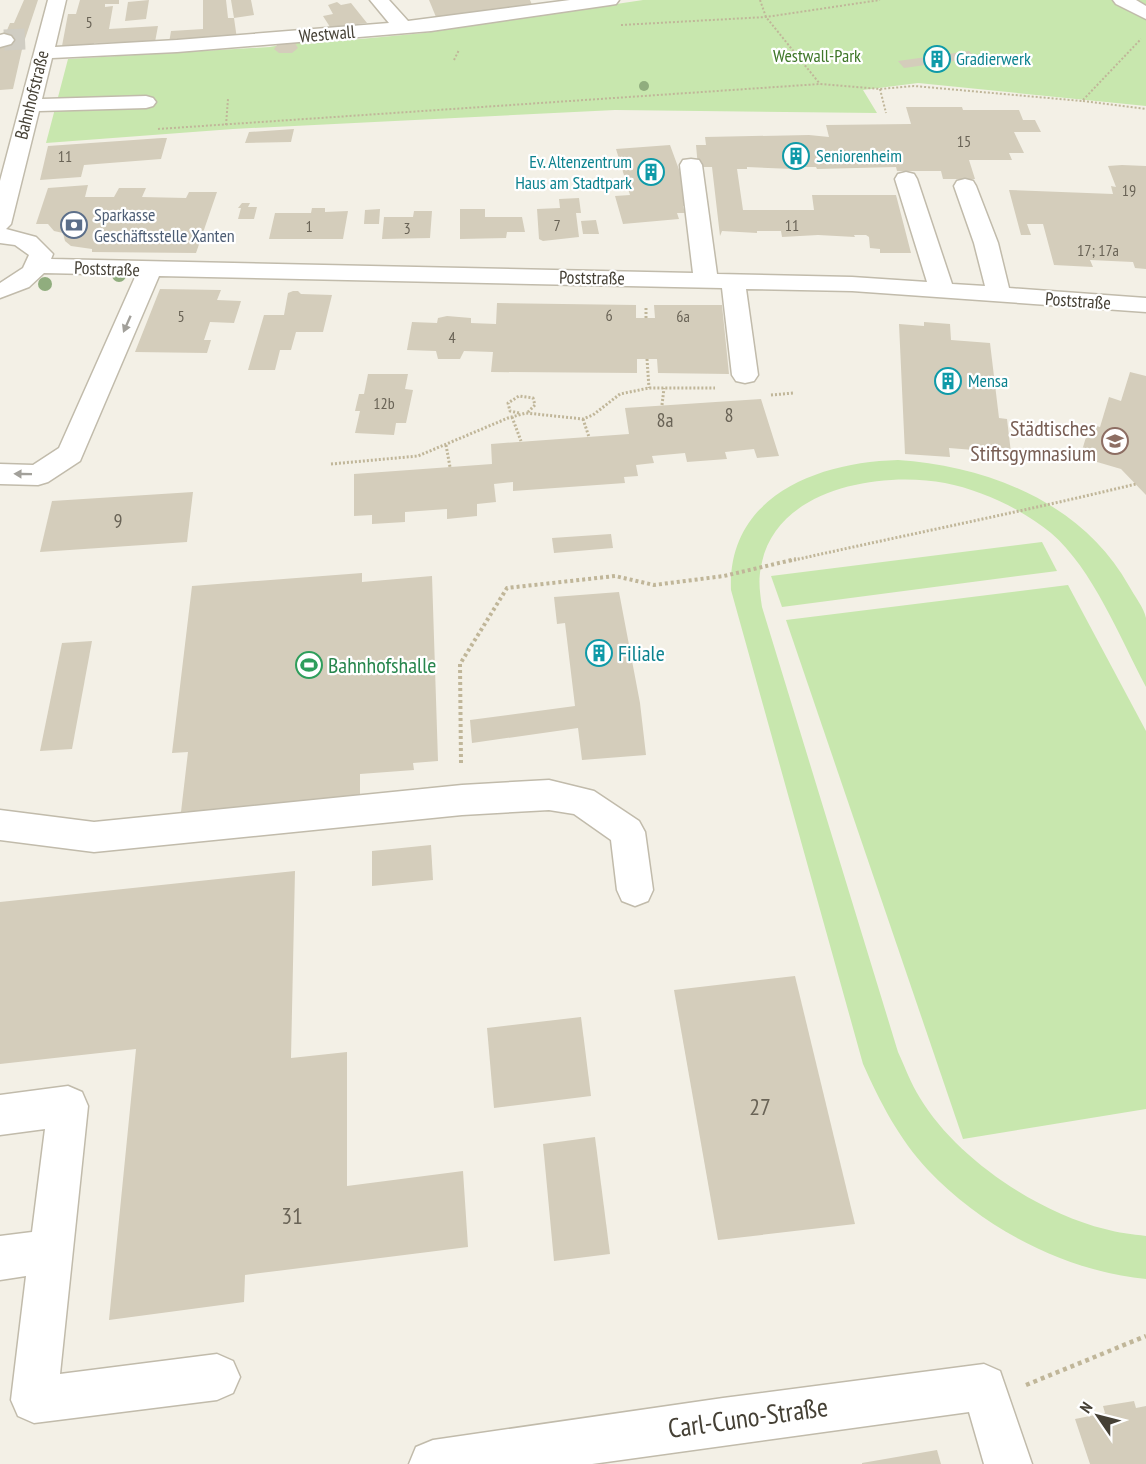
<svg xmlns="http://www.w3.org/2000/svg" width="1146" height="1464" viewBox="0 0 1146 1464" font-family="'PT Sans Narrow',sans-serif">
  <rect width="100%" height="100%" fill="#f3f0e6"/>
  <g fill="#c8e7ae">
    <polygon points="643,0 1146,0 1146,106 918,83 863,90 877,113 615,110 233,129 46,143 68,59 270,47 296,42 307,44 424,33"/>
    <path d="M898 460C988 466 1083 503 1129 586 1134 595 1144 608 1146 618 1146 640 1146 665 1146 687 1120 638 1093 569 1051 533 1022 509 981 490 945 483 881 471 774 488 761 567 758 581 760 593 762 607L898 1052C905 1067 911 1084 920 1098 956 1158 1038 1213 1105 1229 1118 1233 1132 1234 1146 1236V1279C1065 1271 984 1229 928 1170 899 1139 880 1102 863 1064L731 590C727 496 818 462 898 460Z"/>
    <polygon points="1042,542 1057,571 782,607 771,576"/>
    <polygon points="1068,585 1146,731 1146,1109 963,1139 786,620"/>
  </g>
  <g fill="#d4cdbb">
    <polygon points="24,0 38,0 23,45 13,89 0,90 0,47 10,23 14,23"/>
    <polygon points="80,0 119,0 119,4 105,4 105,7 113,6 109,29 158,26 155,42 94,43 94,46 62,46 68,14 76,14"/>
    <polygon points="149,0 146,19 125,21 128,2"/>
    <polygon points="203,0 226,0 228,18 234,18 237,39 169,43 171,31 203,29"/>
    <polygon points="231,0 251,0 254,15 234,18"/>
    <polygon points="429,0 530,0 532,5 436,17"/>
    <polygon points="337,2 341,5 351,3 367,23 330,27 323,16 333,14 328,5"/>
    <polygon points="295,43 298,48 292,53 279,53 274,49 278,44"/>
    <polygon points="969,51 976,58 904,68 898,61"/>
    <polygon points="906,107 962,107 963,110 1019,110 1023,120 1035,120 1041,132 1014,132 1024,153 1009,153 1012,160 969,160 975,179 943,179 941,171 897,171 896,167 817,169 816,167 793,167 793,169 747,167 747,169 737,169 743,210 814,210 812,195 896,195 911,253 880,253 880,249 870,248 869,237 866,235 854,235 855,237 818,235 782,237 781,231 757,231 757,233 722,231 720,236 712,167 698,167 696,145 706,145 705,137 809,135 829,137 826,125 911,124"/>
    <polygon points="294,129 291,142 245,143 249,132"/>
    <polygon points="162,138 167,138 161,159 84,165 81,177 40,180 48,146"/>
    <polygon points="670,145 692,205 683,206 685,213 677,213 679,219 623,224 615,196 630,195 616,149"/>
    <polygon points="1122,165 1146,166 1146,269 1135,268 1133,262 1090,260 1093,267 1054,265 1043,224 1027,224 1031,235 1021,235 1009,190 1113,194 1111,186 1116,187 1108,166"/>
    <polygon points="88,185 85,197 114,197 119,188 146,188 142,197 186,198 189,192 217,192 196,253 92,252 92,249 71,246 65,241 63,233 54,231 48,224 36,224 48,188"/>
    <polygon points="579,198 581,213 576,213 579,237 543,241 539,239 537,209 560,208 559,199"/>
    <polygon points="242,203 250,203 248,207 257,207 254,219 238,219 241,208 238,208"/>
    <polygon points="312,208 325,208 325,212 348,211 343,239 269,239 275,213 311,213"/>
    <polygon points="380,209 379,224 364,224 365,210"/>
    <polygon points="460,209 485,209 485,217 522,217 525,232 507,232 506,238 460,239"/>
    <polygon points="414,211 432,211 430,238 382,239 384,217 413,217"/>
    <polygon points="596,220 599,234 583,234 581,221"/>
    <polygon points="160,289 221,290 217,300 241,301 234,323 210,322 204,340 211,340 207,353 135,352"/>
    <polygon points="293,291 298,291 301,294 332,295 323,332 296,332 291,350 280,350 275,370 248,370 264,315 284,315 288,293"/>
    <polygon points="497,303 636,305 636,318 655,318 654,305 722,305 729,374 658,373 657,359 637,359 637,373 491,372 493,352 464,351 460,359 438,359 436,351 407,350 412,322 437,323 438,318 447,316 471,318 471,323 496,324"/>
    <polygon points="924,322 950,324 951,340 990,343 999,418 1007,419 1011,453 949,448 950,457 905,454 899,324 924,326"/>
    <polygon points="1130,372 1146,376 1146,495 1121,469 1080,457 1090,424 1100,427 1109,397 1121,401"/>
    <polygon points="368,374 408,374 405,389 413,390 406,423 396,423 394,435 355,433 360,411 355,411 359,394 364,394"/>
    <polygon points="761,399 779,456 757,458 754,449 725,452 727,459 687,462 685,453 652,456 654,463 636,465 638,476 624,477 625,483 513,491 513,482 494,484 496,502 477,504 477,516 447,519 447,509 405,512 405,522 372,524 372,515 354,516 354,474 492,464 491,444 629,434 625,408"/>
    <polygon points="193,492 187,542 40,552 52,501"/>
    <polygon points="611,534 613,548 554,553 552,538"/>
    <polygon points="362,573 362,582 432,576 438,761 413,763 414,770 360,774 360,799 191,813 191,811 181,812 188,752 172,753 192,586"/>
    <polygon points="619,592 640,703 646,755 582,760 578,728 472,743 470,720 575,706 565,623 557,624 554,597"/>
    <polygon points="92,641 72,749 40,751 62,643"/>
    <polygon points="431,845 433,880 372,886 372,851"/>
    <polygon points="295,871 291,1058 347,1052 347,1186 463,1171 468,1247 245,1275 244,1302 109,1320 136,1049 0,1064 0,902"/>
    <polygon points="795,976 855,1224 718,1240 674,990"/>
    <polygon points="581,1017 591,1096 494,1108 487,1028"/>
    <polygon points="595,1137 610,1254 554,1261 543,1144"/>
    <polygon points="1134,1401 1136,1408 1146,1406 1146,1464 1090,1464 1075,1419 1105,1413 1103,1406"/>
    <polygon points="937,1450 941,1464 862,1464 862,1463"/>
  </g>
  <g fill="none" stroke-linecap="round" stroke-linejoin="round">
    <polyline stroke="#d0cdc3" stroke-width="21" stroke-dasharray="21 10" stroke-linecap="butt" points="4,40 25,39"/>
    <defs>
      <g id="minor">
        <polygon points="48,0 66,0 55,47 177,40 389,23 370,0 389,0 408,21 570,0 619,0 616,4 610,5 431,31 177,52 52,58 42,99 146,96 153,98 156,102 153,106 146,108 39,111 11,224 6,229 36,237 53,254 51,259 693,273 680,165 683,160 691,159 699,160 702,165 717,274 852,277 927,282 895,179 898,174 906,172 914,174 917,179 952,284 985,286 974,243 954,186 957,181 965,179 973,181 976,186 998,243 1009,288 1146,298 1146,312 852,291 746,289 758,375 754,381 745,383 736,381 732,375 722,288 159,276 80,461 48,482 38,485 0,484 0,464 33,465 59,448 136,275 44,273 29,287 0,298 0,283 23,268 29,255 15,245 0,243 0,181"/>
        <polygon points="1113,0 1136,0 1146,6 1146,19 1116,4"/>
        <polygon points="4,34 11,36 14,40 11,44 0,47 0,35"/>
        <polygon points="549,780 594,791 639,821 645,832 653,890 648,901 635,906 622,901 617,890 611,840 574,814 549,810 462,815 94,852 0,840 0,810 94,822 462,785"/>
        <polygon points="68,1086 82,1092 88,1106 60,1374 217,1354 233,1361 240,1377 233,1393 217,1400 34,1423 18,1416 11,1400 26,1276 0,1280 0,1236 32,1232 45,1129 0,1135 0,1095"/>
        <polygon points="984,1364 1000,1371 1032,1464 984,1464 969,1412 592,1464 409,1464 416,1447 433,1440 723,1398"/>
      </g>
    </defs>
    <use href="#minor" stroke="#c1bbab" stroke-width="3"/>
    <g stroke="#c0b699" stroke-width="2" stroke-dasharray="2 2" stroke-linecap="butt">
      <polyline points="760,0 766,17 820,84"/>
      <polyline points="621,25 766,17 880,0"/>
      <polyline points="454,60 459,50"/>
      <polyline points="880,89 886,113"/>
      <polyline points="1083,101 1146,109"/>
      <polyline points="226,125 228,99"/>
      <polyline points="158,129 820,84 880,89 914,86 1082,101 1141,39"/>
    </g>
    <g stroke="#c0b699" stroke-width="3" stroke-dasharray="2 2" stroke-linecap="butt">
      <polyline points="646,308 646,318"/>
      <polyline points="647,359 649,388"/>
      <polyline points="771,395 794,393"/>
      <polyline points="662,405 664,388"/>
      <polyline points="519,413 510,411 508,403 519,396 533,398 535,405 528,412"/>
      <polyline points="512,417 521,441"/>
      <polyline points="583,419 589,437"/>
      <polyline points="446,445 450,467"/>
      <polyline points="331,464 418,456 508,418 526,413 583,419 593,415 620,394 649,388 715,388"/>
      <path d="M790 561C905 535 1021 512 1136 484"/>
    </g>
    <polyline stroke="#c0b699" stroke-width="4" stroke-dasharray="3 3" stroke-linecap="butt" points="461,763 460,664 507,588 615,576 654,585 724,576 796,559"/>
    <polyline stroke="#c0b699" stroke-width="4.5" stroke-dasharray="4 4" stroke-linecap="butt" points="1026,1385 1146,1336"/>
    <use href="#minor" fill="#fff" fill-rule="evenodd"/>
  </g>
  <g fill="#90ad7e">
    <circle cx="644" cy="86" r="5"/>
    <circle cx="119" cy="275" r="7"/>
    <circle cx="45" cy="284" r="7"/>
  </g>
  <defs><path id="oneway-solid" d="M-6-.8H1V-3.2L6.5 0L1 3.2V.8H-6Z" transform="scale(1.5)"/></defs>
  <g fill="#a2a09a">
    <use href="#oneway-solid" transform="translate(127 324) rotate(114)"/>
    <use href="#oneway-solid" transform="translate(23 474) rotate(-179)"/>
  </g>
  <defs>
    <symbol id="building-ring" viewBox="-11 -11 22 22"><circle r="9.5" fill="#fff" stroke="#0f9aa8" stroke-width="1.5"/><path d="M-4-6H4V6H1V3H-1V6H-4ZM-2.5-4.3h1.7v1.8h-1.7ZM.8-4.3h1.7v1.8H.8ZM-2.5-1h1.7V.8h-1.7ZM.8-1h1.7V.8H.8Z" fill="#0f9aa8"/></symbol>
    <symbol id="bank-ring" viewBox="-11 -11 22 22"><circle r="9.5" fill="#fff" stroke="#5c6f8a" stroke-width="1.5"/><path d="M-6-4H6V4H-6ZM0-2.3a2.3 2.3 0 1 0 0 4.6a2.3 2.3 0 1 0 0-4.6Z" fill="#5c6f8a"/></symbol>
    <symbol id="school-ring" viewBox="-11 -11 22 22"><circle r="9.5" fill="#fff" stroke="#8d6e63" stroke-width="1.5"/><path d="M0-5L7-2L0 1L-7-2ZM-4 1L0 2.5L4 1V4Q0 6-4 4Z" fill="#8d6e63"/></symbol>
    <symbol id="stadium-ring" viewBox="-11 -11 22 22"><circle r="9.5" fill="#fff" stroke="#2e9e5b" stroke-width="1.5"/><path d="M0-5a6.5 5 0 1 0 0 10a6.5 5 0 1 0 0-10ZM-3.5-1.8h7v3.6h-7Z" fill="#2e9e5b"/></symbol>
  </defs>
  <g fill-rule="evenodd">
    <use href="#building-ring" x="922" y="44" width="30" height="30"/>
    <use href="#building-ring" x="781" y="141" width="30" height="30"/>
    <use href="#building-ring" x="636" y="157" width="30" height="30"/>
    <use href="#bank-ring" x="59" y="210" width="30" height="30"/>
    <use href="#building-ring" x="933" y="366" width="30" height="30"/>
    <use href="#school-ring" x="1100" y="426" width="30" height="30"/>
    <use href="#building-ring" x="584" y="638" width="30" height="30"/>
    <use href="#stadium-ring" x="294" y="650" width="30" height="30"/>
  </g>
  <g text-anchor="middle" stroke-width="4.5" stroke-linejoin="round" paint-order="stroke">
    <g font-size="16" fill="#696356">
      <text x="89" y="28">5</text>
      <text x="964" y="147">15</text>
      <text x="65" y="162">11</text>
      <text x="1129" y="196">19</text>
      <text x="557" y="231">7</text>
      <text x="792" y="231">11</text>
      <text x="309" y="232">1</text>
      <text x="407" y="234">3</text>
      <text x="1098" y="256">17; 17a</text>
      <text x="609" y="321">6</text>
      <text x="181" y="322">5</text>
      <text x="683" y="322">6a</text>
      <text x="452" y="343">4</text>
      <text x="384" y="409">12b</text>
    </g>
    <g font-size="18" fill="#454035" stroke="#fff">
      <text transform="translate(327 34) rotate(-5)" y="6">Westwall</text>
      <text transform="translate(32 95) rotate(-76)" y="6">Bahnhofstraße</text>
      <text transform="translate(107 269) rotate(2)" y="6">Poststraße</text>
      <text transform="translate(592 278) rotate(1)" y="6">Poststraße</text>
      <text transform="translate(1078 301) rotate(4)" y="6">Poststraße</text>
    </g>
    <g font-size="18" fill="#3f7729" stroke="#fff">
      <text x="817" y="62">Westwall-Park</text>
    </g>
    <g font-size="18" fill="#0d838f" stroke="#fff" text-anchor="start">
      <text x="956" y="65">Gradierwerk</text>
      <text x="816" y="162">Seniorenheim</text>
      <text x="632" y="168" text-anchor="end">Ev. Altenzentrum<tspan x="632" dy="21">Haus am Stadtpark</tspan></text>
      <text x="968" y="387">Mensa</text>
    </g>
    <g font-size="18" fill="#4e5e75" stroke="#fff" text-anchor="start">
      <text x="94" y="221">Sparkasse<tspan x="94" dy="21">Geschäftsstelle Xanten</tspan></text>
    </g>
    <g font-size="20" fill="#696356">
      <text x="729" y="422">8</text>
      <text x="665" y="427">8a</text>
      <text x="118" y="528">9</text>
    </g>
    <g font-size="22" fill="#785e54" stroke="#fff" text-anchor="end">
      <text x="1096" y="436">Städtisches<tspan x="1096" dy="25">Stiftsgymnasium</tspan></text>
    </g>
    <g font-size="22" fill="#0d838f" stroke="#fff" text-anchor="start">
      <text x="618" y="661">Filiale</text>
    </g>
    <g font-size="22" fill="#27864d" stroke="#fff" text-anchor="start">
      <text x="328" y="673">Bahnhofshalle</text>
    </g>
    <g font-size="24" fill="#696356">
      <text x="760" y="1115">27</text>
      <text x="292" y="1224">31</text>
    </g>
    <g font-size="27" fill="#454035" stroke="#fff">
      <text transform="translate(748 1418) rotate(-8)" y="9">Carl-Cuno-Straße</text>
    </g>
  </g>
  <g transform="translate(1098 1416) rotate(305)" stroke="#ffffff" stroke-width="4.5" paint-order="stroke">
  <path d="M0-4.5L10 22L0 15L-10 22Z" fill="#454035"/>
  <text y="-9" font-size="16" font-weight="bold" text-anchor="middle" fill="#454035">N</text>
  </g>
</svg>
